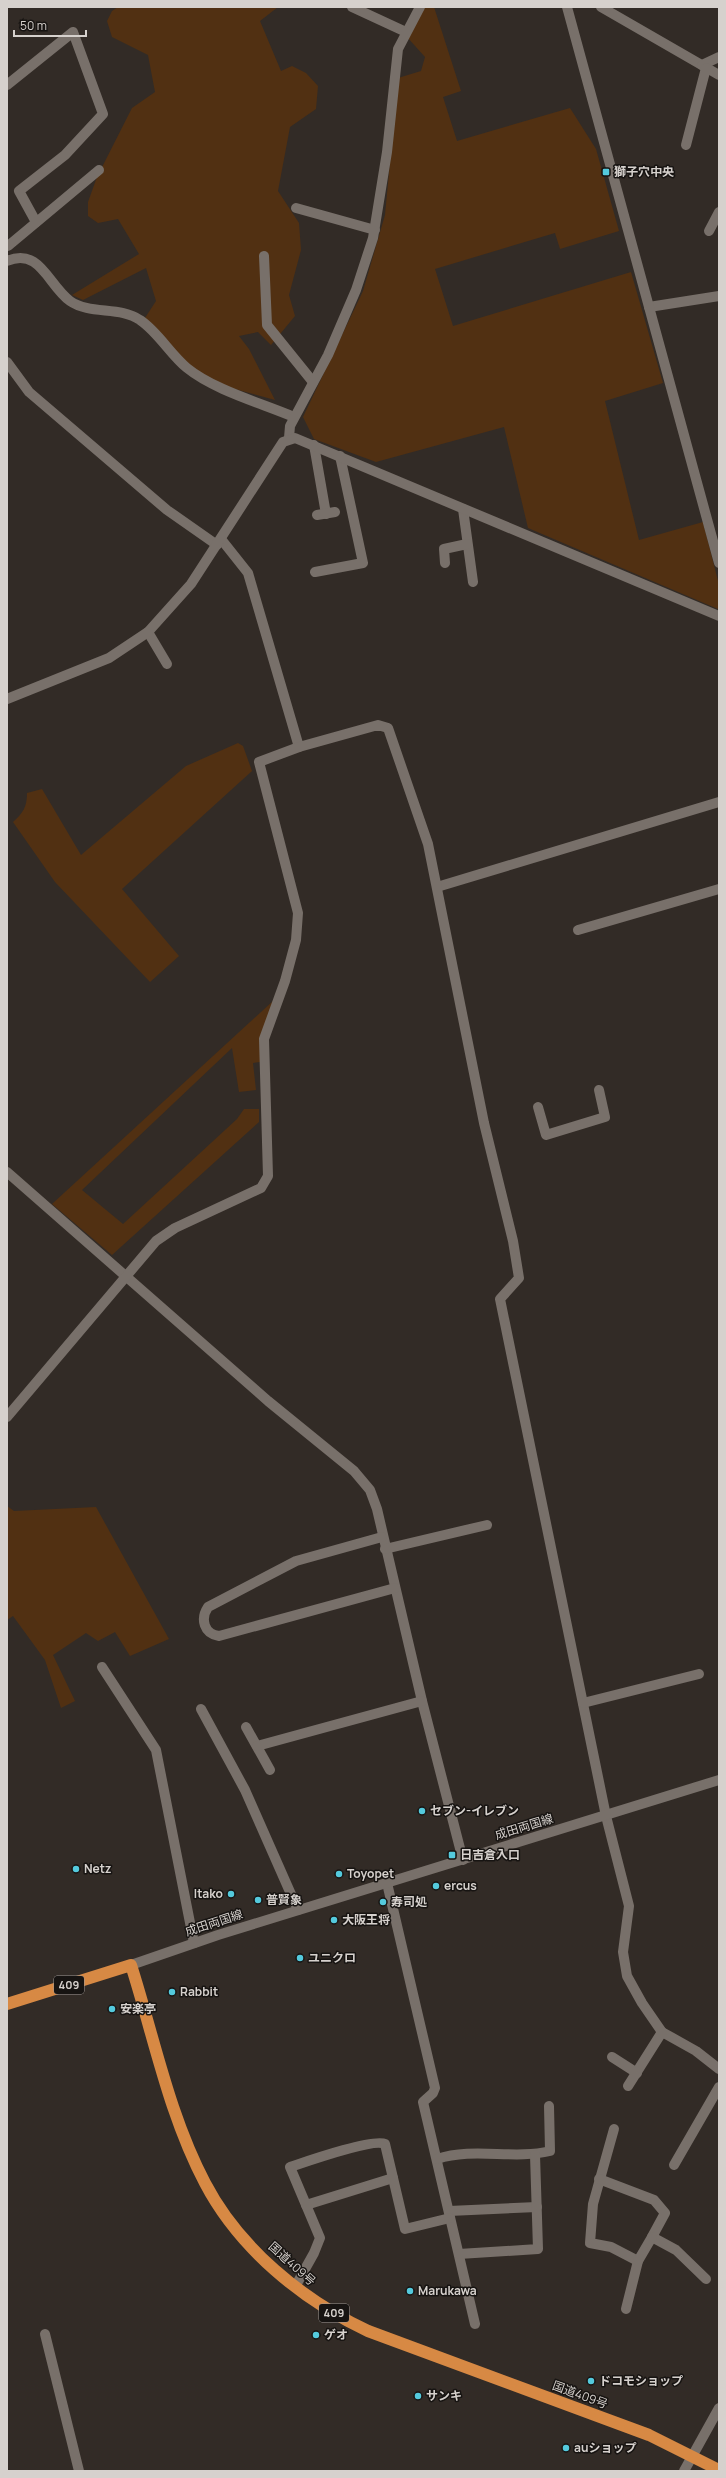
<svg xmlns="http://www.w3.org/2000/svg" width="726" height="2478" viewBox="0 0 726 2478" font-family="Manrope,'Noto Sans JP',sans-serif">
  <rect width="100%" height="100%" fill="#322b26"/>
  <g fill="#513012">
    <polygon points="118,7 278,7 260,21 281,71 292,66 306,73 318,86 316,109 290,127 278,191 299,223 301,250 289,295 295,316 271,345 258,332 239,336 249,349 275,400 220,385 188,367 143,321 156,301 146,268 83,300 72,295 139,254 118,219 98,223 88,216 88,202 97,177 132,108 155,92 148,55 112,37 107,21 112,11"/>
    <polygon points="425,7 434,7 461,91 443,97 457,141 570,108 596,149 619,231 560,249 555,233 435,269 453,326 631,272 663,383 605,401 639,540 703,522 719,585 718,609 528,528 504,427 376,462 314,439 303,417 363,291 385,215 398,78 421,71 425,57 407,37"/>
    <path d="M238 743 243 746 252 771 122 889 179 956 150 982 55 882 13 822C23 813 27 807 27 793L42 789 81 855 186 766Z"/>
    <polygon points="273,1001 260,1062 253,1063 256,1090 239,1092 232,1048 82,1190 123,1224 237,1119 244,1109 259,1109 259,1122 112,1255 52,1204"/>
    <polygon points="7,1506 14,1511 96,1507 169,1639 130,1656 115,1632 98,1641 86,1633 53,1655 75,1701 61,1708 45,1660 13,1616 7,1620"/>
  </g>
  <g fill="none" stroke-linecap="round" stroke-linejoin="round">
    <g stroke="#78706a" stroke-width="10">
      <polyline points="352,7 406,32"/>
      <polyline points="601,7 719,75"/>
      <polyline points="702,65 719,57"/>
      <polyline points="7,85 73,32 103,114 65,155 19,191 36,222"/>
      <polyline points="686,145 706,68"/>
      <polyline points="296,208 375,230"/>
      <polyline points="709,231 719,212"/>
      <polyline points="8,246 99,170"/>
      <polyline points="264,256 267,325 313,382"/>
      <path d="M7 261C40 247 48 285 70 301 90 315 120 306 140 320 158 332 170 354 187 368 214 390 261 403 294 417"/>
      <polyline points="649,307 719,296"/>
      <polyline points="7,362 29,392 167,510 217,545"/>
      <polyline points="289,438 290,426 328,355 356,290 373,238 387,152 398,49 420,7"/>
      <polyline points="314,445 326,514"/>
      <polyline points="463,509 473,582"/>
      <polyline points="317,515 335,512"/>
      <polyline points="221,539 248,573 299,747"/>
      <polyline points="445,563 444,549 467,544"/>
      <polyline points="315,572 363,563 340,456"/>
      <polyline points="148,632 167,664"/>
      <polyline points="437,887 719,802"/>
      <polyline points="578,930 719,889"/>
      <polyline points="538,1107 546,1135 605,1117 599,1090"/>
      <polyline points="7,1172 268,1401 354,1471 370,1490 377,1509 422,1701 463,1860"/>
      <polyline points="7,1417 156,1241 175,1228 261,1188 268,1176 264,1039 285,981 296,940 298,913 259,762 299,747 378,725 388,728 428,844 484,1123 513,1241 519,1278 500,1299 606,1816 629,1906 623,1952 627,1976 642,2003 662,2032 696,2051 719,2069"/>
      <path d="M382 1537 296 1561 208 1607C200 1619 204 1634 219 1636L395 1588"/>
      <polyline points="385,1549 487,1525"/>
      <polyline points="102,1667 156,1750 194,1943"/>
      <polyline points="583,1703 699,1674"/>
      <polyline points="201,1709 245,1790 298,1910"/>
      <polyline points="246,1727 270,1770"/>
      <polyline points="257,1746 422,1701"/>
      <polyline points="387,1883 435,2088 433,2093 423,2102 475,2324"/>
      <polyline points="612,2057 637,2073"/>
      <polyline points="628,2086 662,2032"/>
      <polyline points="614,2129 593,2204 590,2243 611,2247 638,2261"/>
      <path d="M437 2159C474 2147 513 2160 550 2151L549 2106"/>
      <polyline points="674,2165 719,2087"/>
      <polyline points="599,2179 654,2200 665,2213 652,2237 676,2250 706,2279"/>
      <polyline points="306,2205 393,2178"/>
      <polyline points="449,2211 537,2207"/>
      <polyline points="459,2254 538,2249 535,2155"/>
      <path d="M295 2287 314 2253 320 2238 290 2167C305 2162 374 2138 385 2144L405 2229 450 2218"/>
      <polyline points="626,2309 638,2261 652,2237"/>
      <polyline points="45,2334 79,2471"/>
      <polyline points="684,2471 719,2408"/>
    </g>
    <g stroke="#78706a" stroke-width="10">
      <polyline points="567,7 719,563"/>
      <polyline points="7,699 109,658 148,632 191,584 283,442 295,438 719,616"/>
      <polyline points="131,1965 218,1935 719,1780"/>
    </g>
    <path stroke="#d78944" stroke-width="12" d="M7 2004 131 1965C154 2037 169 2115 205 2183 239 2248 302 2300 368 2331L649 2435 719 2470"/>
  </g>
  <g fill="#54cadd" stroke="#171412" stroke-width="1.5">
    <rect x="602" y="168" width="8" height="8" rx="2"/>
    <circle cx="422" cy="1811" r="4"/>
    <rect x="448" y="1851" width="8" height="8" rx="2"/>
    <circle cx="76" cy="1869" r="4"/>
    <circle cx="339" cy="1874" r="4"/>
    <circle cx="436" cy="1886" r="4"/>
    <circle cx="231" cy="1894" r="4"/>
    <circle cx="258" cy="1900" r="4"/>
    <circle cx="383" cy="1902" r="4"/>
    <circle cx="334" cy="1920" r="4"/>
    <circle cx="300" cy="1958" r="4"/>
    <circle cx="172" cy="1992" r="4"/>
    <circle cx="112" cy="2009" r="4"/>
    <circle cx="410" cy="2291" r="4"/>
    <circle cx="316" cy="2335" r="4"/>
    <circle cx="591" cy="2381" r="4"/>
    <circle cx="418" cy="2396" r="4"/>
    <circle cx="566" cy="2448" r="4"/>
  </g>
  <g text-anchor="middle" stroke-width="3" stroke-linejoin="round" paint-order="stroke">
    <g fill="#171412" stroke="#9d9895" stroke-width="1">
      <rect x="54" y="1976" width="30" height="18" rx="3"/>
      <rect x="319" y="2304" width="30" height="18" rx="3"/>
    </g>
    <g font-size="11" font-weight="bold" fill="#d6d1cd">
      <text x="69" y="1989">409</text>
      <text x="334" y="2317">409</text>
    </g>
    <g font-size="12" font-weight="bold" fill="#d6d1cd" stroke="#171412" text-anchor="start">
      <text x="614" y="176">獅子穴中央</text>
      <text x="430" y="1815">セブン-イレブン</text>
      <text x="460" y="1859">日吉倉入口</text>
      <text x="84" y="1873">Netz</text>
      <text x="347" y="1878">Toyopet</text>
      <text x="444" y="1890">ercus</text>
      <text x="223" y="1898" text-anchor="end">Itako</text>
      <text x="266" y="1904">普賢象</text>
      <text x="391" y="1906">寿司処</text>
      <text x="342" y="1924">大阪王将</text>
      <text x="308" y="1962">ユニクロ</text>
      <text x="180" y="1996">Rabbit</text>
      <text x="120" y="2013">安楽亭</text>
      <text x="418" y="2295">Marukawa</text>
      <text x="324" y="2339">ゲオ</text>
      <text x="599" y="2385">ドコモショップ</text>
      <text x="426" y="2400">サンキ</text>
      <text x="574" y="2452">auショップ</text>
    </g>
    <g font-size="12" fill="#d6d1cd" stroke="#171412">
      <text transform="translate(524 1827) rotate(-17)" y="4">成田両国線</text>
      <text transform="translate(214 1923) rotate(-18)" y="4">成田両国線</text>
      <text transform="translate(292 2264) rotate(42)" y="4">国道409号</text>
      <text transform="translate(580 2395) rotate(20)" y="4">国道409号</text>
    </g>
  </g>
  <rect width="726" height="2478" fill="none" stroke="#d6d1cd" stroke-width="16"/>
  <path d="M14 30v6h72v-6" fill="none" stroke="#d6d1cd" stroke-width="2"/>
  <text x="20" y="30" font-size="12" fill="#d6d1cd" stroke="#171412" stroke-width="3" paint-order="stroke">50 m</text>
</svg>
